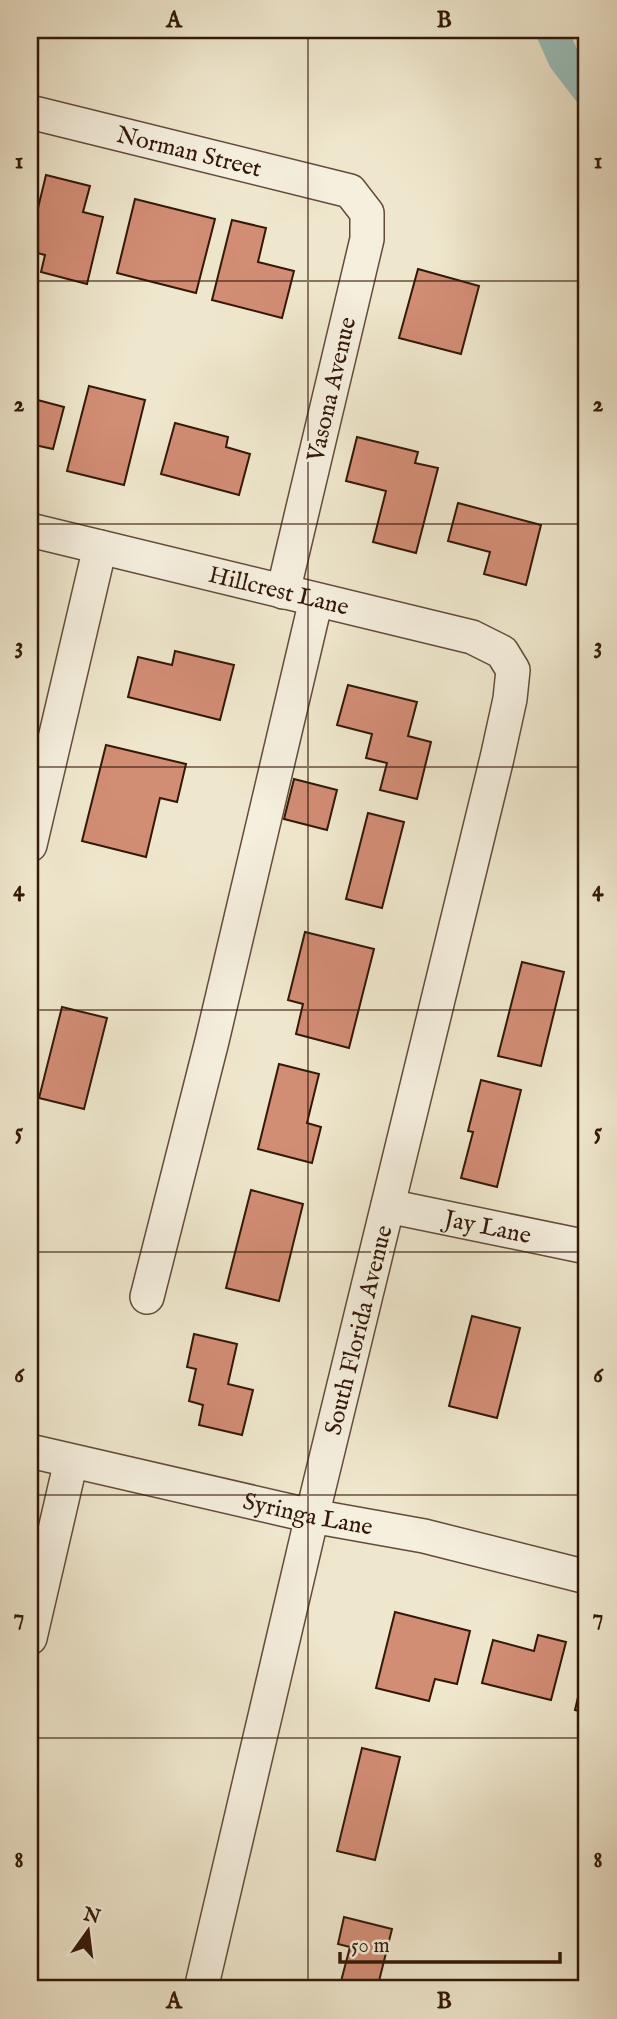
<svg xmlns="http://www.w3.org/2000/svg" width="617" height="2019" viewBox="0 0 617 2019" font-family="'IM FELL English',serif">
  <rect width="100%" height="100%" fill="#efe7cd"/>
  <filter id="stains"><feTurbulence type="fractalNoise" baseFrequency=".00286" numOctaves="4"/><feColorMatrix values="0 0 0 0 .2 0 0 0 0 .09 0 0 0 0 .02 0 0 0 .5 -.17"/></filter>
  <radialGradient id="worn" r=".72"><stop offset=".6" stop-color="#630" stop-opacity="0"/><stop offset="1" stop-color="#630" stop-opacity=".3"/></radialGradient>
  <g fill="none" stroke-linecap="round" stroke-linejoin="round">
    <polyline stroke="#9abfbc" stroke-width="32" points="551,30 564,59 587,89"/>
  </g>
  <g fill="#d28d75" stroke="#331808" stroke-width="2">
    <polygon points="46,175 90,186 83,212 103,217 87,284 41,272 45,255 30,251 30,241"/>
    <polygon points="135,199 215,219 196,293 117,273"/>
    <polygon points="232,220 266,228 258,262 294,271 282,318 212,300"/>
    <polygon points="418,269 479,286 461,354 399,338"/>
    <polygon points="89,386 145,400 124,485 67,471"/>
    <polygon points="30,398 64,407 53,449 30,444"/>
    <polygon points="175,423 228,437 226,447 250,454 239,495 161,474"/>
    <polygon points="357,437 418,452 415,463 438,468 416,553 373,542 386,491 346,481"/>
    <polygon points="458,503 541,525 526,585 484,574 490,552 448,541"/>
    <polygon points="175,651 234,665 220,720 128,697 138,657 172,665"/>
    <polygon points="348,685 417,702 408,736 431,742 417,799 380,790 387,763 366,758 372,734 337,725"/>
    <polygon points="106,745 186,764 177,802 160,798 146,857 82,841"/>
    <polygon points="294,779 337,790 327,830 284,819"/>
    <polygon points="368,813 404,822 382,908 346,899"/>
    <polygon points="305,932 374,949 349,1048 296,1034 303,1004 288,1000"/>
    <polygon points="522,962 564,972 541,1066 498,1056"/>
    <polygon points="62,1007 107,1018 84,1109 39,1098"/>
    <polygon points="279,1064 319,1074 307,1123 321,1127 312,1163 258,1149"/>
    <polygon points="481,1080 521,1090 497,1187 461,1178 473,1132 468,1131"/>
    <polygon points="251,1190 303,1204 279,1301 226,1288"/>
    <polygon points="472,1316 520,1328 497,1418 449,1406"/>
    <polygon points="194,1334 237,1344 228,1384 253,1390 242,1435 199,1425 203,1405 189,1401 196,1369 187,1367"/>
    <polygon points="395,1612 470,1631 457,1684 435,1679 429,1701 376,1688"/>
    <polygon points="538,1635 566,1642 551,1700 482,1683 493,1640 534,1651"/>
    <polygon points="587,1659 587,1713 575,1710"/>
    <polygon points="362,1748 400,1757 375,1860 337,1851"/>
    <polygon points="344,1917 392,1929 377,1989 339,1989 350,1947 338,1944"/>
  </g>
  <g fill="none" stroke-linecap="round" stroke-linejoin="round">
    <defs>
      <g id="minor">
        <path id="s1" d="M30 112 350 191 367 213V239L283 592"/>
        <path id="s2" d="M30 530 472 637 502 652 513 670 510 699 497 758 312 1516 201 1989"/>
        <polyline points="30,845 100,547"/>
        <path id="s3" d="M388 1206 587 1247"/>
        <polyline points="147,1297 212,1041 316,600"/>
        <path id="s4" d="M30 1451 312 1516 424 1536 587 1577"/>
        <polyline points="30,1638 71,1461"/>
      </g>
    </defs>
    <use href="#minor" stroke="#624c39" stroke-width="36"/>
    <use href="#minor" stroke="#f5efde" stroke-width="33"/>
  </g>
  <path fill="none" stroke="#331808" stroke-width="2" stroke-opacity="0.55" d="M308 30V1989M30 281H587M30 524H587M30 767H587M30 1010H587M30 1252H587M30 1495H587M30 1738H587"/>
  <g text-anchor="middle" stroke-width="6" stroke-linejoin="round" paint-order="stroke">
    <g font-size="24" fill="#331808" stroke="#f5efde">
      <text dy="8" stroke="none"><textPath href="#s1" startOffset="164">Norman Street</textPath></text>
      <text transform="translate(331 389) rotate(-77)" y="8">Vasona Avenue</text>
      <text dy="8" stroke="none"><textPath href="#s2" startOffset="256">Hillcrest Lane</textPath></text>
      <text dy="8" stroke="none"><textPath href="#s3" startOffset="102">Jay Lane</textPath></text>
      <text transform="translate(358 1330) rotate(-76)" y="8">South Florida Avenue</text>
      <text dy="8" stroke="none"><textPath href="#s4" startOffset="285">Syringa Lane</textPath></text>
    </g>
  </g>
  <rect width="617" height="2019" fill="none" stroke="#efe7cd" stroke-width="77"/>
  <g transform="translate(88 1931) rotate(14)" stroke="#f5efde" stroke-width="5" paint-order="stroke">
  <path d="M0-5L12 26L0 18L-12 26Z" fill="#331808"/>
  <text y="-10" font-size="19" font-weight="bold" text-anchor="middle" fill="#331808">N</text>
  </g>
  <path d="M340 1952v10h220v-10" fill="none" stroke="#331808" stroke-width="3.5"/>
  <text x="351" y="1952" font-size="21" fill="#331808" stroke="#f5efde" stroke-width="5" paint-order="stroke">50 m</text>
  <rect x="38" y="38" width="540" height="1942" fill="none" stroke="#331808" stroke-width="2.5"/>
  <g font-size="23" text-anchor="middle" font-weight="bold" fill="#331808">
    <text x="174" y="27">A</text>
    <text x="444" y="27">B</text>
    <text x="19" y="168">1</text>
    <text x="598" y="168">1</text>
    <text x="19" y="411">2</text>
    <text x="598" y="411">2</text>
    <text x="19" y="653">3</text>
    <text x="598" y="653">3</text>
    <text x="19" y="896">4</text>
    <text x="598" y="896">4</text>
    <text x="19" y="1139">5</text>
    <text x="598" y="1139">5</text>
    <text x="19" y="1382">6</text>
    <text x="598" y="1382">6</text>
    <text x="19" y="1624">7</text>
    <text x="598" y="1624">7</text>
    <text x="19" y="1867">8</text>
    <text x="598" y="1867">8</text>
    <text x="174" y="2008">A</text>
    <text x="444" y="2008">B</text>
  </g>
  <rect width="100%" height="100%" filter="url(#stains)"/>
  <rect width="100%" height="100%" fill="url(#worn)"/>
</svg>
